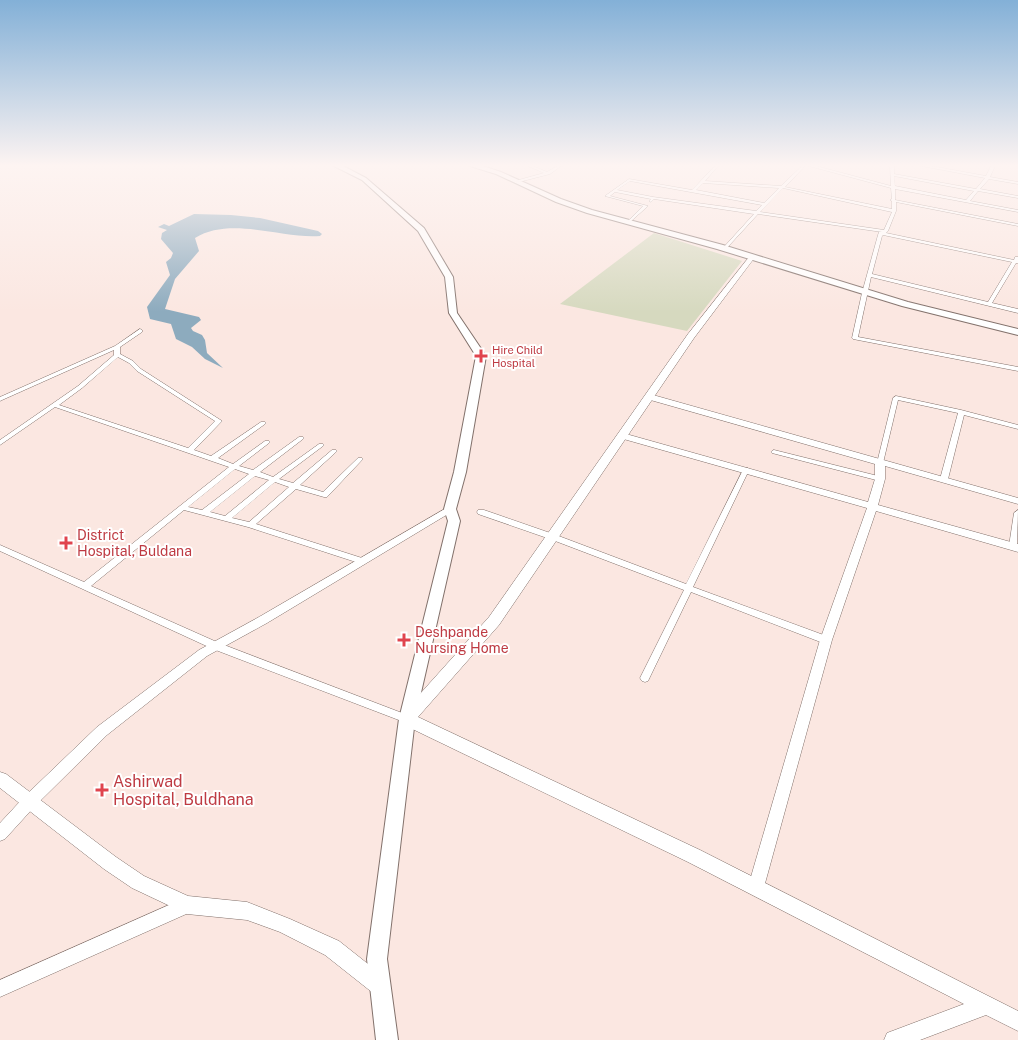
<svg xmlns="http://www.w3.org/2000/svg" width="1018" height="1040" viewBox="0 0 1018 1040" font-family="'Public Sans',sans-serif">
  <rect width="100%" height="100%" fill="#fbe7e1"/>
  <polygon fill="#d6d9bf" points="654,233 742,261 687,331 560,304"/>
  <path fill="#8dabbe" d="M194 214 231 215 260 218 318 231 322 234 320 236C281 239 231 216 195 238L199 251 175 279 165 309 199 317 201 320 191 328 193 331 202 335 205 340 207 353 223 368 205 359 192 347 176 339 171 324 150 319 147 307 170 275 166 262 171 258 173 253 161 239 162 233 167 230 158 227 164 224 169 226Z"/>
  <g fill="none" stroke-linecap="round" stroke-linejoin="round">
    <defs>
      <g id="minor">
        <polygon points="528,166 533,166 547,172 557,166 561,166 550,174 515,183 515,181 544,173"/>
        <path d="M715 166H718L705 181 781 186 802 166H805L785 187 892 209V201L890 200 892 199 891 188 809 166H816L891 186 890 166H894V174L976 189 985 178 922 166H931L986 176 991 166H995L990 177 1018 182V184L989 179 980 189 1018 196V198L978 191 970 201 1018 210V212L895 189V200L1018 224V226L896 202V211L888 231 886 233 1014 260 1015 257H1018V263H1016L992 303 1018 309V313L871 277 858 337 1018 367V371L853 339 852 338 862 293 878 235 879 232H882L758 214 725 250 723 249V248L754 214 654 199 651 202 649 201 651 199 615 192 610 196 648 206 629 223H628V221L643 206 605 196 629 179 692 190ZM894 176 974 191 966 200 895 186ZM630 181 762 205 756 211 653 197 617 190ZM703 183 779 188 764 203 696 190ZM783 188 892 212 884 230 760 212ZM883 235 1012 262 988 302 872 274 882 236Z"/>
        <path d="M140 329 142 330V332L120 347V354L133 361 141 369 222 421 194 450 211 456 261 422H265L266 423 265 424 218 458 233 464 265 441H269L270 442 269 443 239 466 253 470 299 437H303L304 438 303 439 260 472 273 477 319 444H323L324 445 323 446 279 479 293 483 332 450H336L337 451 336 452 300 485 323 492 358 458H362L363 459 362 460 327 497H324L296 489 256 524 365 559 366 561 365 563 362 564 248 527 184 510 91 586 219 643 410 716 412 719 410 722 407 723 404 722 213 649 0 551V545L84 582 229 467 55 407 0 445V440L78 386 114 355V350L2 400 0 401V397L115 346ZM118 357 129 363 137 371 215 421 188 448 59 405 82 388ZM235 469 249 474 202 510 188 507ZM255 476 269 480 225 516 210 512ZM275 482 289 487 249 522 232 518Z"/>
        <polygon points="896,396 961,410 1018,425 1018,429 964,415 948,479 944,481 940,479 958,413 898,400 883,463 880,465 878,465 877,463 893,398"/>
        <polygon points="774,450 882,477 884,479 880,481 772,453 771,452 772,451"/>
        <polygon points="744,468 748,468 749,470 693,587 829,637 830,640 829,643 826,644 823,643 691,592 648,681 645,682 642,681 640,678 684,590 550,539 478,514 477,512 478,510 484,510 556,535 686,584"/>
        <polygon points="1018,510 1017,546 1013,549 1009,546 1014,513"/>
      </g>
      <g id="tertiary">
        <polygon points="647,395 653,395 1018,498 1018,504 885,466 885,479 878,505 1018,544 1018,552 876,511 832,640 764,887 761,892 756,895 751,892 748,887 820,640 867,508 620,438 619,436 620,434 626,434 868,502 875,479 875,464 647,399"/>
        <polygon points="450,506 455,509 453,511 267,623 207,656 107,735 35,806 5,839 0,841 0,823 25,796 97,727 199,650 259,617"/>
        <polygon points="187,897 193,899 195,905 193,911 0,997 0,980"/>
      </g>
      <g id="secondary">
        <polygon points="750,256 755,257 694,338 499,625 418,717 700,850 1018,1011 1018,1031 986,1015 920,1040 884,1040 887,1033 964,1004 688,862 402,724 400,719 402,714 489,617 688,334"/>
        <polygon points="0,772 6,774 116,857 144,876 188,896 247,902 290,919 339,941 387,979 390,986 387,993 380,996 373,993 325,955 280,932 247,920 187,914 132,888 104,869 0,788"/>
      </g>
      <g id="trunk">
        <polygon points="334,166 343,166 366,178 424,228 453,277 457,313 486,356 466,472 456,509 460,521 415,719 387,959 398,1040 376,1040 367,959 399,719 448,521 444,509 454,472 476,356 449,313 445,277 418,231 362,180"/>
        <polygon points="470,166 483,166 501,172 561,199 592,210 723,245 908,302 1018,329 1018,335 902,306 717,249 587,213 556,202 496,174"/>
      </g>
    </defs>
    <use href="#minor" stroke="#82716b" stroke-width="1"/>
    <use href="#tertiary" stroke="#82716b" stroke-width="1"/>
    <use href="#secondary" stroke="#82716b" stroke-width="1"/>
    <use href="#trunk" stroke="#82716b" stroke-width="2"/>
    <use href="#minor" fill="#fff" fill-rule="evenodd"/>
    <use href="#tertiary" fill="#fff" fill-rule="evenodd"/>
    <use href="#secondary" fill="#fff" fill-rule="evenodd"/>
    <use href="#trunk" fill="#fff" fill-rule="evenodd"/>
  </g>
  <linearGradient id="sky" x2="0" y2="1"><stop stop-color="#83b0d7"/><stop offset="0.53" stop-color="#fdf4f2"/><stop offset="1" stop-color="#fdf4f2" stop-opacity="0"/></linearGradient>
  <rect width="1018" height="312" fill="url(#sky)"/>
  <g fill="#e0444e" stroke="#fff" stroke-width="2">
    <path d="M478.5 348.5h5v5h5v5h-5v5h-5v-5h-5v-5h5z"/>
    <path d="M63.5 535.5h5v5h5v5h-5v5h-5v-5h-5v-5h5z"/>
    <path d="M401.5 632.5h5v5h5v5h-5v5h-5v-5h-5v-5h5z"/>
    <path d="M99.5 782.5h5v5h5v5h-5v5h-5v-5h-5v-5h5z"/>
  </g>
  <g text-anchor="middle" stroke-width="4" stroke-linejoin="round" paint-order="stroke">
    <g font-size="11" fill="#be3a42" stroke="#fff" text-anchor="start">
      <text x="492" y="354">Hire Child<tspan x="492" dy="13">Hospital</tspan></text>
    </g>
    <g font-size="14" fill="#be3a42" stroke="#fff" text-anchor="start">
      <text x="77" y="540">District<tspan x="77" dy="16">Hospital, Buldana</tspan></text>
      <text x="415" y="637">Deshpande<tspan x="415" dy="16">Nursing Home</tspan></text>
    </g>
    <g font-size="16" fill="#be3a42" stroke="#fff" text-anchor="start">
      <text x="113" y="787">Ashirwad<tspan x="113" dy="18">Hospital, Buldhana</tspan></text>
    </g>
  </g>
</svg>
